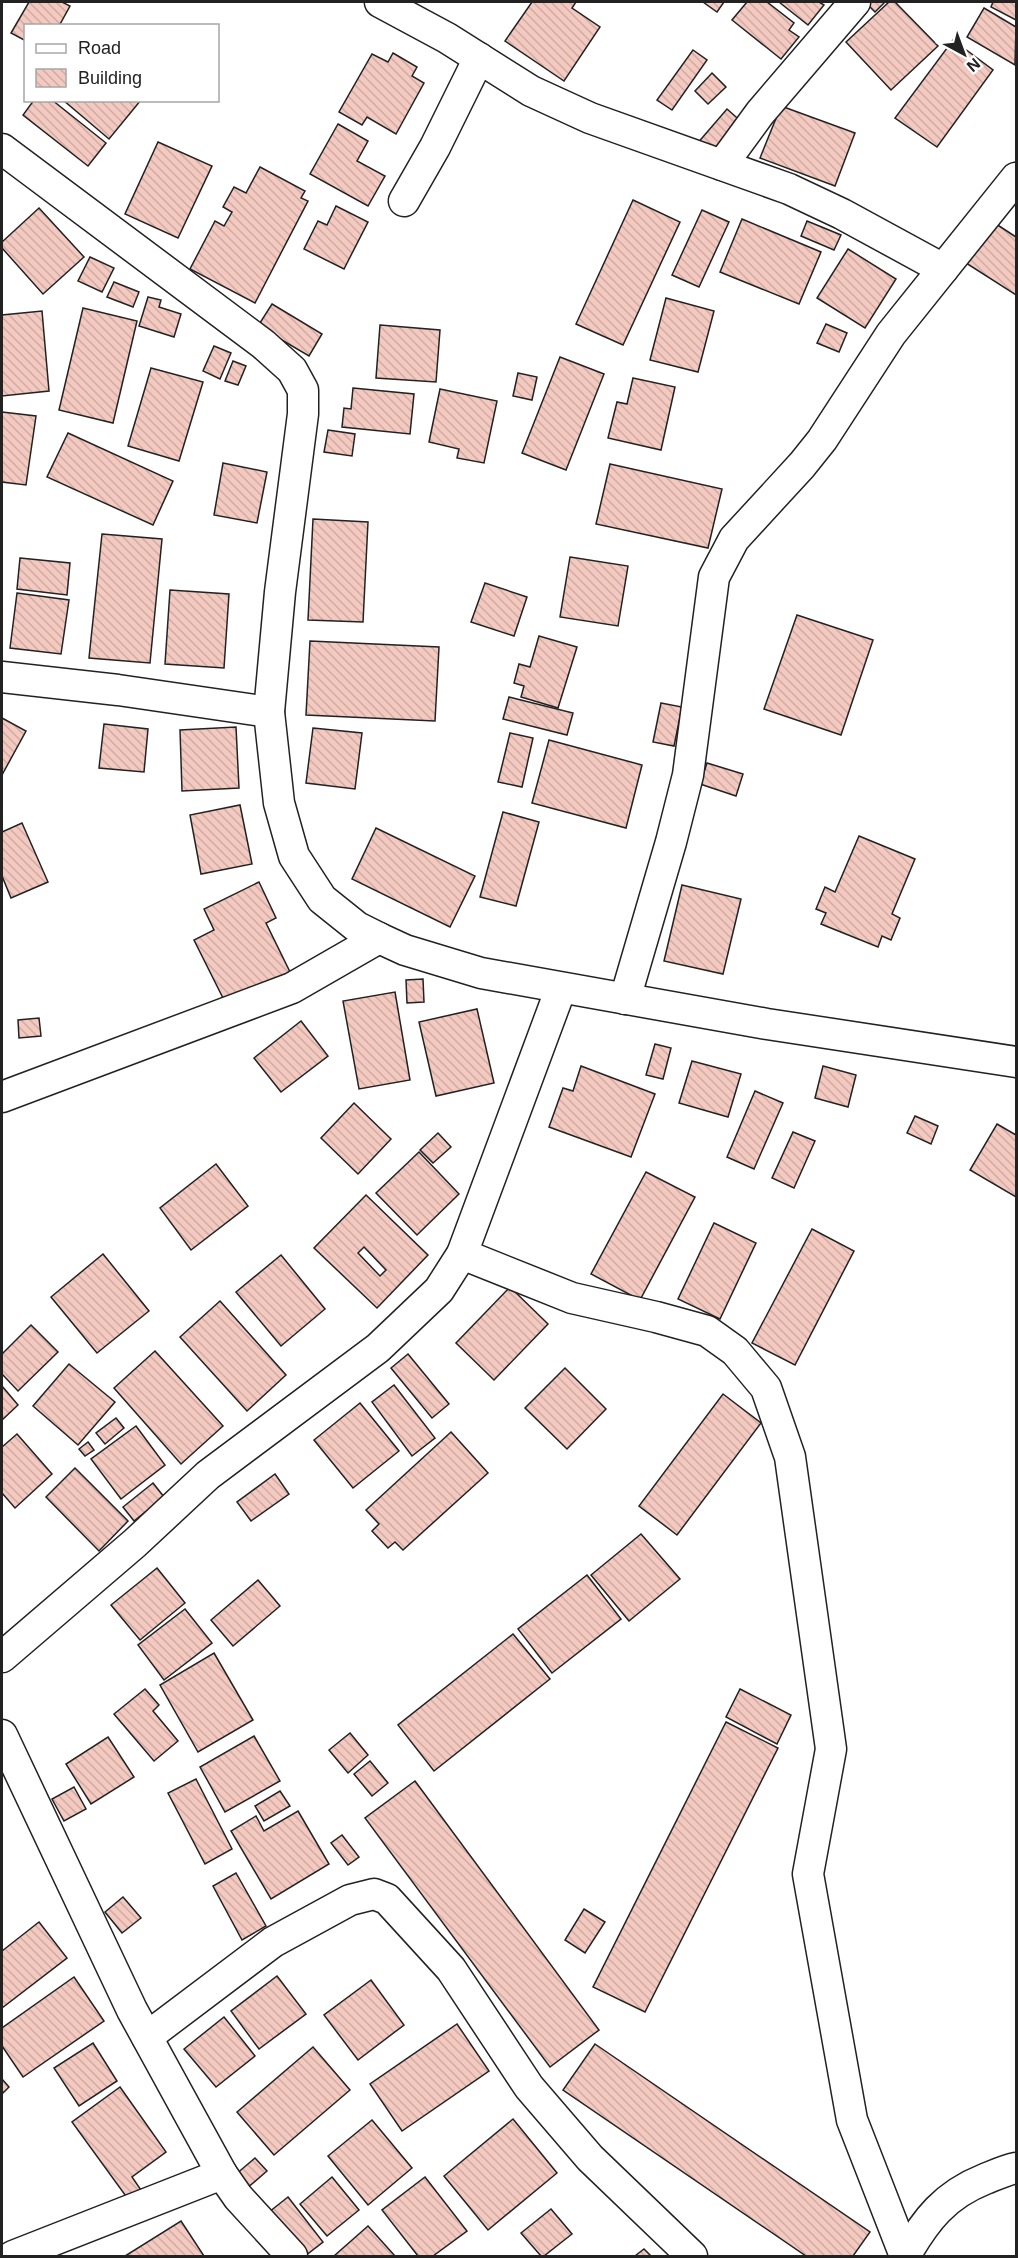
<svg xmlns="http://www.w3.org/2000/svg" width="1018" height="2258" viewBox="0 0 1018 2258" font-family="Helvetica,sans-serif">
  <defs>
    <pattern id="building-back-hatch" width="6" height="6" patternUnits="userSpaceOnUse" patternTransform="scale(1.5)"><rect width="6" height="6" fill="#f3c9c0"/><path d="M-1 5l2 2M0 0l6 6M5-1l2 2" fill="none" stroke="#d0aca5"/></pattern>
  </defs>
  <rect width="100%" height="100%" fill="#fff"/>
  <g fill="url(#building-back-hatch)" stroke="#222" stroke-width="1.5" fill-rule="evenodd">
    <polygon points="29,2 62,2 70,6 59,26 26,26 26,41 11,33"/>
    <polygon points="532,2 576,2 572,8 600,27 564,81 505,41"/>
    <polygon points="703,2 724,2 717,12"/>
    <polygon points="747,2 767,2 794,23 789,30 799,37 781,59 732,20"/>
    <polygon points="779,2 819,2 824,5 808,25"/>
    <polygon points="868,2 885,2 875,12 866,3"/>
    <polygon points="889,2 895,2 938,46 891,90 846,42"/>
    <polygon points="993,2 1016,2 1016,20 991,7"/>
    <polygon points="984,8 1016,27 1015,65 967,37"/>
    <polygon points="953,40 993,70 937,147 895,118"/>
    <polygon points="693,50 707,60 672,110 657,100"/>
    <polygon points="393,53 417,67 412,76 424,83 396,134 367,117 362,125 339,112 372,54 388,62"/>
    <polygon points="712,73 726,87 708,104 695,91"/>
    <polygon points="34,100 52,100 106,143 88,166 23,115"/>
    <polygon points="63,100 141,100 109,139"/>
    <polygon points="781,106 855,133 835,186 760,158"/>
    <polygon points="727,109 744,124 713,160 696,145"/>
    <polygon points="338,124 368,141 357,161 385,176 368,206 310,174"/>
    <polygon points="158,142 212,166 178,238 125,214"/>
    <polygon points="260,167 305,191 301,198 308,201 255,303 190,269 215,221 224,226 232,212 223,207 234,187 246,193"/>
    <polygon points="633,200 680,222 623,345 576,324"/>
    <polygon points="336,206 368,222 344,269 304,249 318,221 327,225"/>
    <polygon points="39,208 84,257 43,294 2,248 2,242"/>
    <polygon points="702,210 729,222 699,287 672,275"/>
    <polygon points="742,219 821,252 799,304 720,272"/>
    <polygon points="807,221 841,235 834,250 801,236"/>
    <polygon points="993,222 1016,237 1016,295 966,263"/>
    <polygon points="848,249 896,279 865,328 817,298"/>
    <polygon points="90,257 114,268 102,292 78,281"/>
    <polygon points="114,282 139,292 133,307 107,297"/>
    <polygon points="148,297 161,300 159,307 181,314 174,337 139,326"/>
    <polygon points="666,298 714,311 698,372 650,360"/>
    <polygon points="272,304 322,334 309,356 258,326"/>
    <polygon points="83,308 137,321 113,423 59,410"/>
    <polygon points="42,311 49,391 2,396 2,315"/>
    <polygon points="826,324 847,333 839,352 817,343"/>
    <polygon points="380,325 440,330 436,382 376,378"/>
    <polygon points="214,346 231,353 220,379 203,371"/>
    <polygon points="560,357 604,374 566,470 522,453"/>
    <polygon points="233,361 246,366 238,385 225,381"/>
    <polygon points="151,368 203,382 179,461 128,446"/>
    <polygon points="518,373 537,377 532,400 513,396"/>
    <polygon points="633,378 675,387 661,450 608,438 617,402 627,404"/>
    <polygon points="353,388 414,394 410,434 342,427 344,408 351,409"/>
    <polygon points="440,389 497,401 484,463 457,458 459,449 429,442"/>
    <polygon points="2,412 36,416 26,485 2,482"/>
    <polygon points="328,430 355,434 352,456 324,452"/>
    <polygon points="68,433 173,481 153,525 47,477"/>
    <polygon points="223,463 267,472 257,523 214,515"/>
    <polygon points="610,464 722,489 708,548 596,524"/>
    <polygon points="313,519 368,522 363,622 308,620"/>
    <polygon points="102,534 162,539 150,663 89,658"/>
    <polygon points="570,557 628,566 618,626 560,617"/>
    <polygon points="20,558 70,563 67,595 17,589"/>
    <polygon points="485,583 527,597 514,636 471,622"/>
    <polygon points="170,590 229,594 224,668 165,664"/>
    <polygon points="17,593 69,600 61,654 10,648"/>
    <polygon points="797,615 873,640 841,735 764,709"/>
    <polygon points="539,636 577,647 558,708 521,697 524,686 514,683 519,664 530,667"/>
    <polygon points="310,641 439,647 435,721 306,715"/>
    <polygon points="509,697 573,713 567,735 503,719"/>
    <polygon points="661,703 682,707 674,746 653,742"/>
    <polygon points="2,718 26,731 2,775"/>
    <polygon points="104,724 148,729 144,772 99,768"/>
    <polygon points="236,727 239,788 182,791 180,730"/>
    <polygon points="313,728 362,733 355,789 306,783"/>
    <polygon points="510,733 533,738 522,787 498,782"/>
    <polygon points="549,740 642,765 626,828 532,803"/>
    <polygon points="707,763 743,774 736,796 700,784"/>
    <polygon points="240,805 252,864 201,874 190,815"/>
    <polygon points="503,812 539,822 516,906 480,897"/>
    <polygon points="22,823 48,882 11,898 2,876 2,832"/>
    <polygon points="376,828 475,876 450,927 352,879"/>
    <polygon points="859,836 915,859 892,914 900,918 891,940 882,936 878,947 821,924 826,913 816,909 825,887 835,892"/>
    <polygon points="259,882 276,918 266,923 290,972 226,1004 194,940 214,930 204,909"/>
    <polygon points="682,885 741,899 723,974 664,961"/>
    <polygon points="423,979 424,1002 407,1003 406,980"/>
    <polygon points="395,992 410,1080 359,1089 343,1001"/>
    <polygon points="477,1009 494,1083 436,1096 419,1022"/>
    <polygon points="39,1018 41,1036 19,1038 18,1020"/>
    <polygon points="301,1021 328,1056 281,1092 254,1058"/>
    <polygon points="655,1044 671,1048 663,1079 646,1075"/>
    <polygon points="692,1061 741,1074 728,1117 679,1103"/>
    <polygon points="581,1066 655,1094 631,1157 549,1127 563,1088 573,1091"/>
    <polygon points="823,1066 856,1075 848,1107 815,1098"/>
    <polygon points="755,1091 783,1103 754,1169 727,1157"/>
    <polygon points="354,1103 391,1139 358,1174 321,1138"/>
    <polygon points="915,1116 938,1126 931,1144 907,1133"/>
    <polygon points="997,1124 1016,1135 1016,1197 970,1170"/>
    <polygon points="793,1132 815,1141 794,1188 772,1178"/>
    <polygon points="438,1133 451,1147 433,1163 420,1150"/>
    <polygon points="419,1152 459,1194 417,1235 376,1193"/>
    <polygon points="216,1164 248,1206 191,1250 160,1208"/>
    <polygon points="646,1172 695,1197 640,1300 591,1274"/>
    <path d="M366 1195 428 1255 377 1308 314 1248ZM364 1247 386 1270 380 1276 358 1253Z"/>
    <polygon points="714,1223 756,1243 720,1319 678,1299"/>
    <polygon points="812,1229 854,1251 795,1365 752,1343"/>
    <polygon points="103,1254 149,1311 97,1353 51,1297"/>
    <polygon points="281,1255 325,1309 281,1346 236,1292"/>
    <polygon points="510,1287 548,1324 494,1380 456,1343"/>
    <polygon points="220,1301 286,1375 247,1411 180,1337"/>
    <polygon points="31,1325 58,1352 18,1391 2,1374 2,1354"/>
    <polygon points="155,1351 223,1426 181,1464 114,1388"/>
    <polygon points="408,1354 449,1404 432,1418 391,1368"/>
    <polygon points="69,1364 115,1402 78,1445 33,1406"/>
    <polygon points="565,1368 606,1409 567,1449 525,1408"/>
    <polygon points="394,1385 435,1438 412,1456 372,1402"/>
    <polygon points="2,1386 18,1405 2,1420"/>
    <polygon points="723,1394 761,1423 677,1535 639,1506"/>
    <polygon points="360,1403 399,1451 353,1488 314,1440"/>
    <polygon points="116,1418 124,1428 105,1444 96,1433"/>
    <polygon points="136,1426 165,1465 121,1499 91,1459"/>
    <polygon points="451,1432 488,1473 403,1550 395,1542 388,1548 372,1531 379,1524 366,1510"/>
    <polygon points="17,1434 52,1474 15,1508 2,1493 2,1447"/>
    <polygon points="88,1442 94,1450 85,1456 79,1449"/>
    <polygon points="75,1468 128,1521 99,1551 46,1497"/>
    <polygon points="275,1474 289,1494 251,1521 237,1502"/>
    <polygon points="153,1483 164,1497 134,1521 123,1507"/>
    <polygon points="641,1534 680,1579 629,1621 591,1575"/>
    <polygon points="157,1568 185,1603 140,1640 111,1605"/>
    <polygon points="587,1575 621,1619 552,1673 518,1629"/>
    <polygon points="258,1580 280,1606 233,1646 211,1620"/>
    <polygon points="185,1609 212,1643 164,1680 138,1645"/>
    <polygon points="513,1634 550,1679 434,1771 398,1725"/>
    <polygon points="214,1653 253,1720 198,1752 160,1685"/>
    <polygon points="145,1689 159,1705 153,1711 178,1741 154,1761 114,1714"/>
    <polygon points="740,1689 791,1715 777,1744 726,1717"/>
    <polygon points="726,1722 778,1748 645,2012 593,1987"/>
    <polygon points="350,1733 368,1755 348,1773 329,1750"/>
    <polygon points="254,1736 280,1781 225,1812 200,1767"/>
    <polygon points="108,1737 134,1777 91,1804 66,1764"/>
    <polygon points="370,1761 388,1783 372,1796 354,1774"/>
    <polygon points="196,1779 232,1849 205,1864 168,1793"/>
    <polygon points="415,1781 599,2030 550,2067 365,1818"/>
    <polygon points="74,1787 86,1809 64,1821 52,1799"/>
    <polygon points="280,1791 290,1806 264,1821 255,1806"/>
    <polygon points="298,1811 329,1864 271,1899 231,1831 256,1816 264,1831"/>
    <polygon points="342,1835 359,1857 348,1865 331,1843"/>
    <polygon points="236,1873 266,1926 242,1940 213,1886"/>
    <polygon points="123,1897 141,1918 122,1933 105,1912"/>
    <polygon points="584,1909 605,1922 585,1953 565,1940"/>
    <polygon points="39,1922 67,1958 2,2008 2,1951"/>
    <polygon points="277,1976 306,2014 259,2049 231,2011"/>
    <polygon points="74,1977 104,2021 23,2077 2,2046 2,2028"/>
    <polygon points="371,1980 404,2025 358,2060 324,2015"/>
    <polygon points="224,2017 255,2056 216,2087 184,2049"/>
    <polygon points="457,2024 489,2071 402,2131 370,2084"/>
    <polygon points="93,2043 117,2081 79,2106 54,2068"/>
    <polygon points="595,2044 870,2232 853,2256 806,2256 563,2090"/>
    <polygon points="313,2047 350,2090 274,2155 237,2112"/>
    <polygon points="2,2079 9,2087 2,2094"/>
    <polygon points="120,2087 166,2152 132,2177 141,2190 128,2199 72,2122"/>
    <polygon points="513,2119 557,2173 488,2230 444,2176"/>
    <polygon points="372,2120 412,2168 368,2205 328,2156"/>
    <polygon points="255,2158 267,2171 246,2189 235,2175"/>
    <polygon points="332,2177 359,2210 327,2236 300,2204"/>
    <polygon points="425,2177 467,2231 433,2256 418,2256 382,2210"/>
    <polygon points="288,2197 323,2242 305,2256 269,2212"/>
    <polygon points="551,2209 572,2234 544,2256 541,2256 521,2233"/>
    <polygon points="181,2221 204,2256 125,2256"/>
    <polygon points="368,2226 395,2256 334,2256"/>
    <polygon points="644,2249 651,2256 635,2256"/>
  </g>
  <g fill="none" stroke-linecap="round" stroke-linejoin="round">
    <defs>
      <g id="street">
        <polyline points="380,2 447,38 531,91 590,118 789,189 842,214 943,269"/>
        <polyline points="2,149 263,344 292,370 303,390 303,414 280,592 269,712 279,803 294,856 322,899 357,927 379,938 405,950 481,973 767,1024 1016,1062"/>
        <polyline points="722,165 760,113 855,2"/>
        <polyline points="404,201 435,147 479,58"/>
        <polyline points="2,677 118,690 269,712"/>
        <polyline points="625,999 671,842 688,775 714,577 734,539 802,465 822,440 891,334 1016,178"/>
        <polyline points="2,1097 292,988 379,938"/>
        <polyline points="462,1254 572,1298 656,1317 707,1331 735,1351 766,1388 790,1457 831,1749 808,1874 852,2120 905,2256"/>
        <polyline points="2,1657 135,1543 208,1475 378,1348 439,1290 462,1254 561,988"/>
        <polyline points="2,1735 132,2010 222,2174 238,2197 292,2256"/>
        <polyline points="147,2037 273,1942 350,1900 374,1894 387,1899 451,1969 529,2087 590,2158 692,2256"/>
        <polyline points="13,2256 222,2174"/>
        <path d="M905 2256C926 2219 945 2195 985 2179 995 2175 1006 2170 1016 2168"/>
      </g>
    </defs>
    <use href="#street" stroke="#222" stroke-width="33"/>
    <use href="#street" stroke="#fff" stroke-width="30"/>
  </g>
  <rect width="1018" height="2258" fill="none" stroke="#222222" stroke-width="6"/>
  <rect x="24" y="24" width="195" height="78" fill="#ffffff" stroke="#a7a7a7" stroke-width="1.5"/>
  <rect x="36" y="44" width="30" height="9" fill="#ffffff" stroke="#a7a7a7" stroke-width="1.5"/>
  <text x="78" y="54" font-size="18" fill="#222222">Road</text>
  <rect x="36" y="69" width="30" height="18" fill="url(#building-back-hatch)" stroke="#a7a7a7" stroke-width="1.5"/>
  <text x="78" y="84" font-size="18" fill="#222222">Building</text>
  <g transform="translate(964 54) rotate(139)" stroke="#ffffff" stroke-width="4.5" paint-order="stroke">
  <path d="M0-4.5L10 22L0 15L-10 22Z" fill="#222222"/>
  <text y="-9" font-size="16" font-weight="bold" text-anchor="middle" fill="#222222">N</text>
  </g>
</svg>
